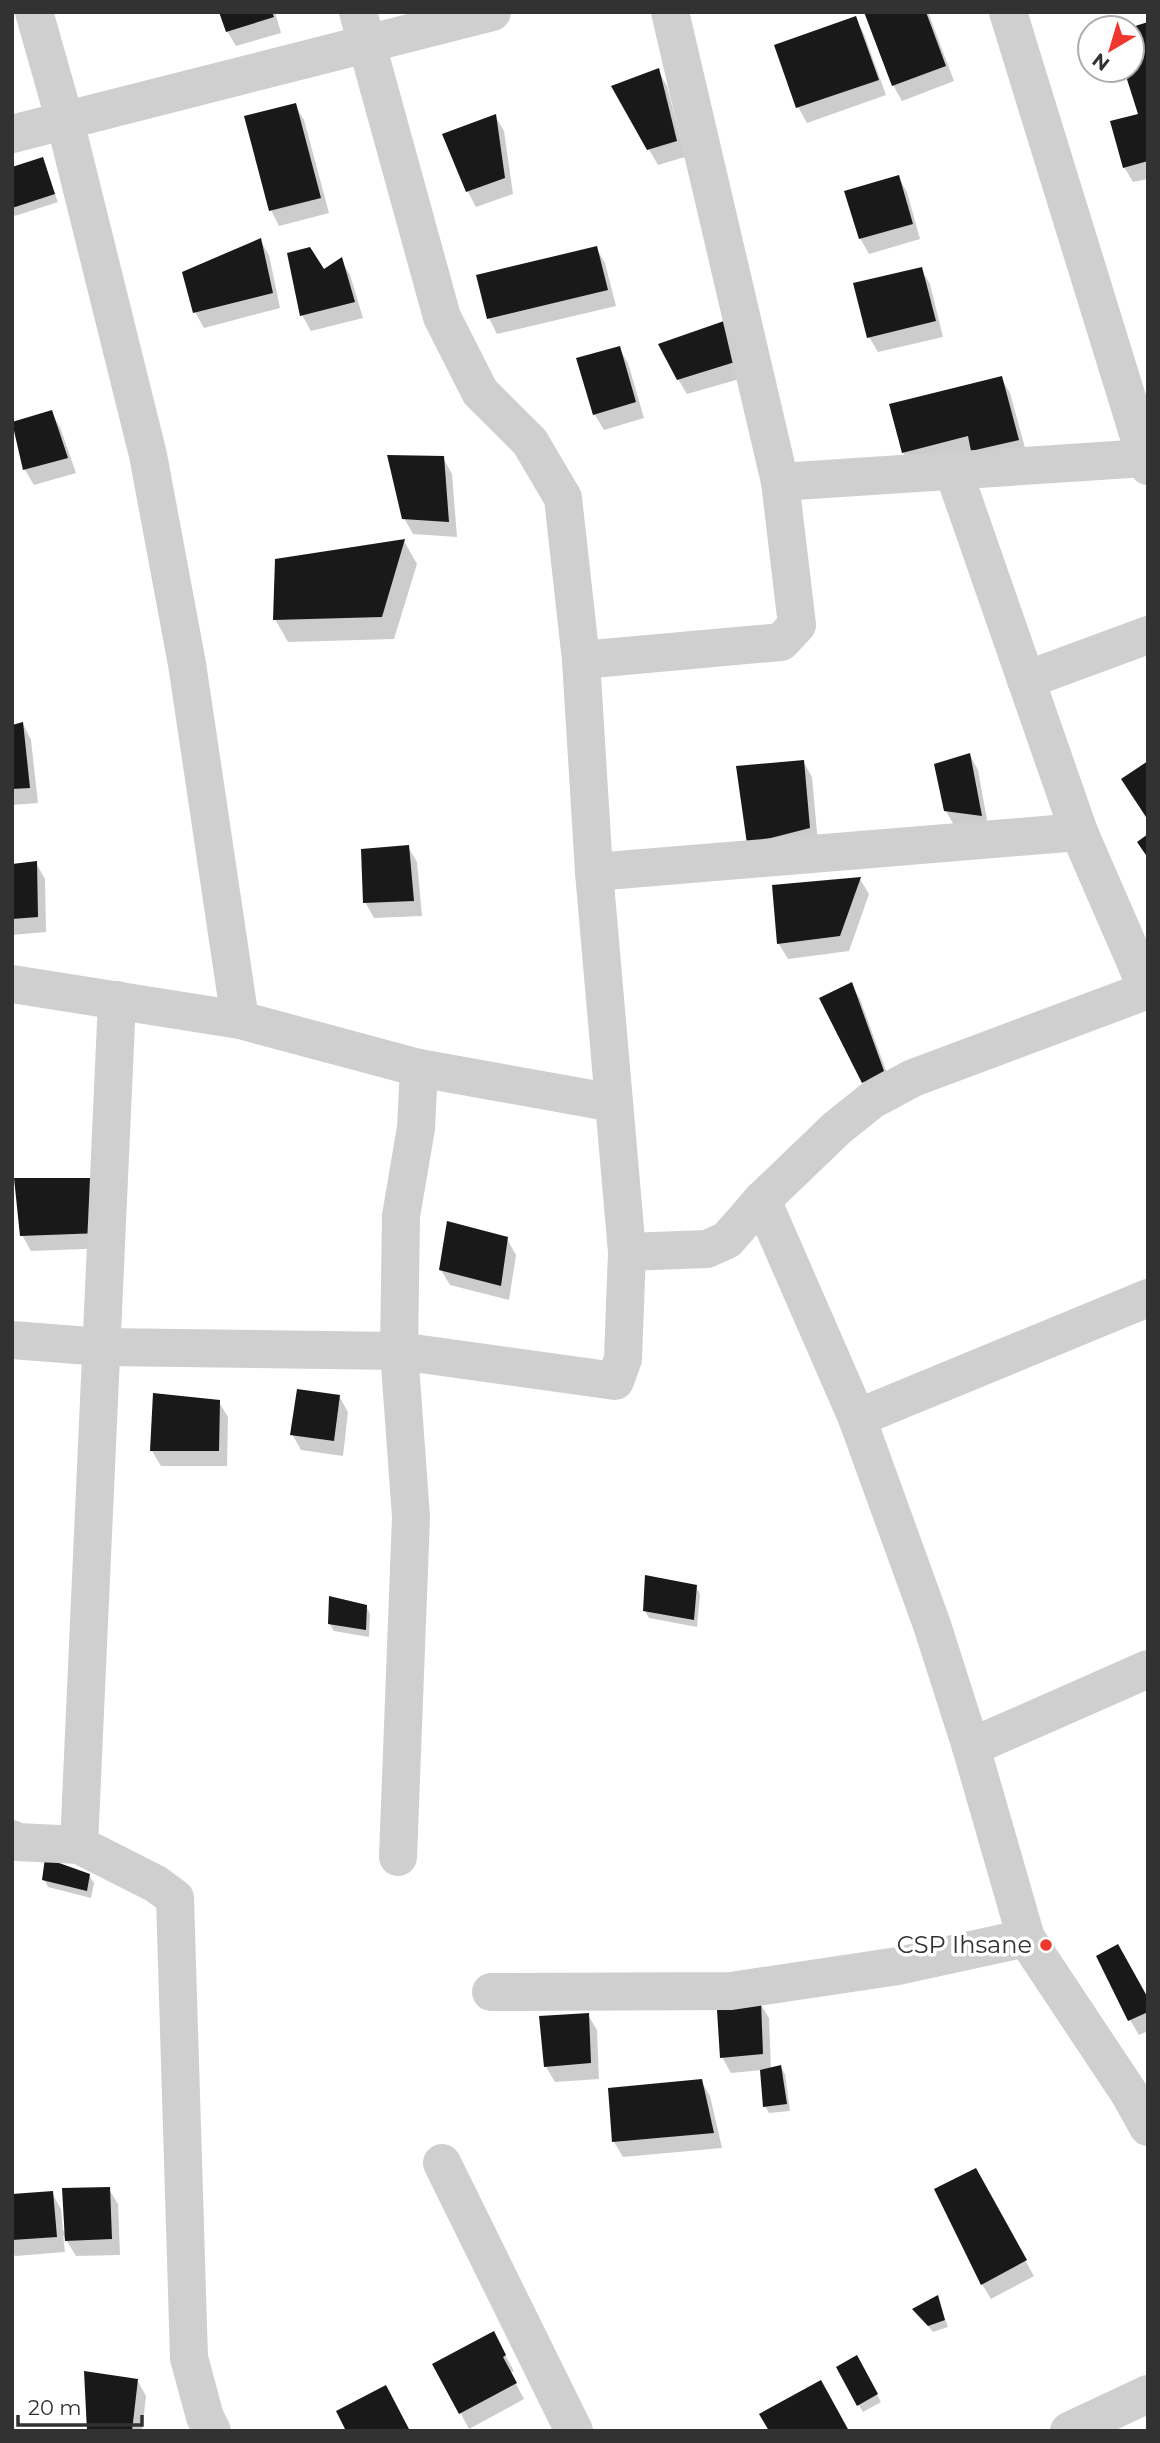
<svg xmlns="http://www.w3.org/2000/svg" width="1160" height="2443" viewBox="0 0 1160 2443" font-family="Montserrat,sans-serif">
  <rect width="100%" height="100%" fill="#fff"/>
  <g fill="#0003">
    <polygon points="221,12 275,12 281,33 236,46 227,31"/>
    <polygon points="866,12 928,12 954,81 902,101 893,85"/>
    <polygon points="855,18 864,34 886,95 807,123 798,107 776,46"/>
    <polygon points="1148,24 1148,179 1133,182 1124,167 1140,115 1126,70 1132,70 1132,28"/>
    <polygon points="658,70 667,86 685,157 658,165 613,87"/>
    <polygon points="295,105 304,120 329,213 279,226 271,210"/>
    <polygon points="495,116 504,131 513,194 476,207 468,192 445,135"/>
    <polygon points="42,159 58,202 15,216 12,211 12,169"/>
    <polygon points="898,177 907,192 920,239 869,254 860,238"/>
    <polygon points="260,240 269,255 280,308 204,328 195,312"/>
    <polygon points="596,248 605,263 616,306 497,334 489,318"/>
    <polygon points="341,260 350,275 363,318 311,331 302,315 323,272"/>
    <polygon points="921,269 930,284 943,337 878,352 869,337"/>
    <polygon points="723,323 743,378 687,394 678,379"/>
    <polygon points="619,348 628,363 644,418 604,430 595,415 578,359"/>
    <polygon points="1001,378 1010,393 1027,455 912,468 903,452"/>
    <polygon points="51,412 60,427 76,473 34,485 25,470 13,424"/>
    <polygon points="443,458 452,474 457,537 413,534 404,518"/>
    <polygon points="404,541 417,564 394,639 288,642 275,619"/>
    <polygon points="23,724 31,740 38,803 12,805 12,726"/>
    <polygon points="970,755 978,770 989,831 955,827 946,811"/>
    <polygon points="803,761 812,777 818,843 757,859"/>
    <polygon points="408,847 417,862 422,916 374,918 365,902"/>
    <polygon points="36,863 45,879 46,932 12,935 12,865"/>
    <polygon points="860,879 869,894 849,951 788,959 779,944 773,886"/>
    <polygon points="851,984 860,999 892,1087 872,1098 821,998"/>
    <polygon points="16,1180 109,1248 31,1251 22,1235"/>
    <polygon points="507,1239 516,1255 509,1300 450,1285 441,1270"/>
    <polygon points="339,1396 348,1412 343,1456 301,1450 292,1434"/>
    <polygon points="219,1402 228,1417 227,1466 161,1466 152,1451"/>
    <polygon points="696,1587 700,1594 697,1627 649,1618 645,1611"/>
    <polygon points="366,1606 370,1614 369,1637 334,1631 329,1623"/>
    <polygon points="89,1875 94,1883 91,1898 48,1887 44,1879"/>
    <polygon points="1148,2001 1148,2031 1139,2035 1130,2020"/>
    <polygon points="760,2003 769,2018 771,2070 781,2067 785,2074 790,2111 769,2113 765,2106 762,2070 731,2073 722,2057"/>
    <polygon points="588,2015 597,2030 599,2079 555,2082 546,2067"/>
    <polygon points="701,2081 710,2096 722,2148 623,2157 614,2142"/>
    <polygon points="975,2170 1034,2276 991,2299 982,2284"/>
    <polygon points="109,2189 118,2204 120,2255 76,2256 63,2235 65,2252 15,2256 12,2251 12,2196 52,2193 61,2209 63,2231 66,2231"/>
    <polygon points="937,2297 948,2327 933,2332 915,2310"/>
    <polygon points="493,2333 514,2371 510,2373 524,2399 469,2429 435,2365"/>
    <polygon points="856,2358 881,2402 863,2412 838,2367"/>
    <polygon points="137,2380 146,2396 142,2431 89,2431"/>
  </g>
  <g fill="#191919">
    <polygon points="219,12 272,12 274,17 226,32"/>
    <polygon points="864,12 926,12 946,66 892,86"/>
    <polygon points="856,16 879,80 796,108 774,45"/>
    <polygon points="1148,22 1148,161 1123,168 1110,121 1138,114 1124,70 1132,70 1132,27"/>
    <polygon points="659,68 677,141 647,150 611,86"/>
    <polygon points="296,103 321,198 269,211 244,116"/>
    <polygon points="496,114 505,178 466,192 442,134"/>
    <polygon points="43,157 55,194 12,208 12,167"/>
    <polygon points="899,175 913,224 859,239 844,191"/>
    <polygon points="261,238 273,293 193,313 182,272"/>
    <polygon points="597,246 608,290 487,319 476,275"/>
    <polygon points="310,247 324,269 342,257 355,302 300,316 287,253"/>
    <polygon points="922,267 936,321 867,338 853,283"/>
    <polygon points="724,321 735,362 677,380 658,344"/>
    <polygon points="620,346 636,402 593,415 576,358"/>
    <polygon points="1002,376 1019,440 971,451 968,436 902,453 889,404"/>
    <polygon points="52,410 68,458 23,470 12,422"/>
    <polygon points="387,455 444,456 449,522 402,519"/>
    <polygon points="405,539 382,617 273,620 275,559"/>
    <polygon points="23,722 30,788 12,789 12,725"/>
    <polygon points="970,753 982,816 944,811 934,764"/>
    <polygon points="804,760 810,828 747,844 736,766"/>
    <polygon points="1148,761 1148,815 1146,817 1121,779"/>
    <polygon points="1148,834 1148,858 1137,842"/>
    <polygon points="409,845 414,901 363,903 361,849"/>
    <polygon points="37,861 38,917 12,919 12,864"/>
    <polygon points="861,877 840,936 777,944 772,885"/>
    <polygon points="852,982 884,1071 862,1083 819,998"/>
    <polygon points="14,1178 99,1178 101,1233 20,1236"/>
    <polygon points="447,1221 508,1237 501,1286 439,1270"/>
    <polygon points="297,1389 340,1395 334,1441 290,1435"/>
    <polygon points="153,1393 220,1400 219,1451 150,1451"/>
    <polygon points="645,1575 697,1585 694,1620 643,1611"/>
    <polygon points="329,1596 367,1605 366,1630 328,1624"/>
    <polygon points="45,1858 90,1874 87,1891 42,1880"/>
    <polygon points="1118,1944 1148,1998 1148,2012 1128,2021 1096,1956"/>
    <polygon points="761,2001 763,2054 720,2058 717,2010"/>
    <polygon points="589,2013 591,2063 544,2067 539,2016"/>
    <polygon points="781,2065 787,2104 763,2107 760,2070"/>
    <polygon points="702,2079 714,2133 612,2142 608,2088"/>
    <polygon points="976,2168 1027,2260 981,2285 934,2189"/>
    <polygon points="110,2187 112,2239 65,2241 62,2188"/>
    <polygon points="53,2191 57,2237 12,2240 12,2194"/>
    <polygon points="938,2295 945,2320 928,2326 912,2309"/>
    <polygon points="494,2331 506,2355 503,2357 517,2383 459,2414 432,2364"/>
    <polygon points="857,2355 878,2394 857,2406 836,2367"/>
    <polygon points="84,2371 138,2379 132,2431 87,2431"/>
    <polygon points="821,2380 849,2431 769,2431 759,2414"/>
    <polygon points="386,2385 410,2431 346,2431 336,2411"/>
  </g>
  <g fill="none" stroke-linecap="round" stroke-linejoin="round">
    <g stroke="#cfcfcf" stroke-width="38">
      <polyline points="34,12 65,121 148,455 187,664 240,1020"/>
      <polyline points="670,12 780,482"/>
      <polyline points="1008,12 1148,466"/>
      <polyline points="12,134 492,12"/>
      <polyline points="953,470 1079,832 1148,991"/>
      <polyline points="581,660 781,642 797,625 780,482 1145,458"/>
      <polyline points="1026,680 1148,635"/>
      <polyline points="594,872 1079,832"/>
      <polyline points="12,984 240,1020 419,1068 614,1103"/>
      <polyline points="762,1200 857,1418 932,1625 971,1747 1026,1938 1129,2093 1148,2127"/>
      <polyline points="627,1252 707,1249 727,1240 762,1200 837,1128 872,1100 913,1078 1148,990"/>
      <polyline points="12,1340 102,1347 399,1351 615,1381 623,1359 627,1252 594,872 581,660 563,498 530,442 480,392 442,317 358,12"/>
      <polyline points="857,1418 1148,1298"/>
      <polyline points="971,1747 1148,1669"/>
      <polyline points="12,1839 17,1842 79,1845 156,1884 175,1898 189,2358 205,2417 212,2431"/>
      <polyline points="79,1845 117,1000"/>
      <polyline points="398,1857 411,1517 399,1351 401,1216 416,1128 419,1068"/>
      <polyline points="491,1992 731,1991 898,1966 1026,1938"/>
      <polyline points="442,2163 574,2431"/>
      <polyline points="1069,2431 1148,2394"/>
    </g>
  </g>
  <circle fill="#ef372d" stroke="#fff" stroke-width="2.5" cx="1046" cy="1945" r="7"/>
  <g text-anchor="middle" stroke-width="7" stroke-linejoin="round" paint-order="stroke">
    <g font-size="24" fill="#323232" stroke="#fff" text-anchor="end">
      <text x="1032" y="1953">CSP Ihsane</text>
    </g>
  </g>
  <rect width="1160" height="2443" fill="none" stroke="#323232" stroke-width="28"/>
  <g transform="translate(1111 49) rotate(218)"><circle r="33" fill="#ffffff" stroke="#adadad" stroke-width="2"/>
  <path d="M0-5L12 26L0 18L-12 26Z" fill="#ef372d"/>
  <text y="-10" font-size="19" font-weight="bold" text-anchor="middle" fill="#323232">N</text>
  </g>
  <path d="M18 2415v10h124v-10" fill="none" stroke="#323232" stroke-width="3.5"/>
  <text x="28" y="2415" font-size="21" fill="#323232" stroke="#ffffff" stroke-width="5" paint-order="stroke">20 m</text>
</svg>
